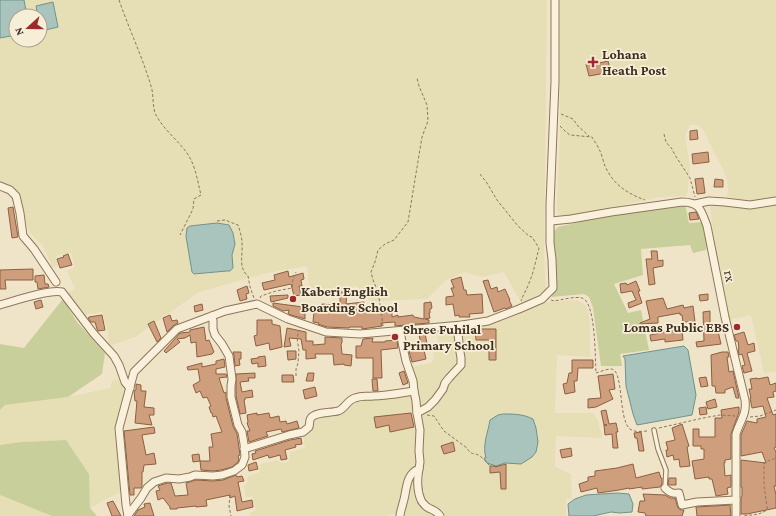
<svg xmlns="http://www.w3.org/2000/svg" width="776" height="516" viewBox="0 0 776 516" font-family="'Crimson Pro',serif">
  <rect width="100%" height="100%" fill="#f0e4c8"/>
  <g fill="#e6deb5" fill-rule="evenodd">
    <path d="M24 0H547L544 252 546 290 522 304 504 272 482 277 464 272 445 281 427 299 397 300 373 302 364 296 357 286 310 295 307 266 267 273 199 292 135 337 109 346 108 331 102 312 84 315 68 293 75 289 67 271 75 267 71 253 56 256 58 266 52 267 43 246 29 232 16 190 0 182V38L16 35V40H40V25L41 31 58 27 36 6 38 16H27ZM217 223 230 227 233 233 235 244 232 255 233 268 230 271H227L196 275 192 272 186 236 188 226H190Z"/>
    <polygon points="560,0 776,0 776,198 760,201 743,200 727,196 728,190 727,180 722,167 713,151 704,131 698,125 690,125 685,135 690,167 687,196 660,197 570,216 563,216 559,214 557,210 557,203 560,134"/>
    <polygon points="710,204 751,209 776,204 776,372 764,373 751,315 730,320 714,248"/>
    <polygon points="577,300 584,304 588,310 590,325 590,357 557,355 555,413 593,413 598,420 602,438 556,436 555,467 560,469 571,474 572,499 566,499 566,516 444,516 444,514 425,500 422,478 423,441 417,388 413,367 431,363 434,358 432,349 438,342 436,331 496,321 539,303"/>
    <polygon points="118,379 125,387 125,395 114,430 121,492 110,497 90,508 89,474 66,440 21,442 0,445 0,410 5,405 68,397 110,388 112,381"/>
    <polygon points="413,394 417,430 416,466 408,471 397,514 384,516 250,516 250,513 256,510 252,496 246,498 244,486 247,484 248,476 260,472 260,464 277,460 281,463 289,462 290,452 305,448 303,434 310,431 315,419 322,415 346,411 351,402 366,398"/>
    <polygon points="416,472 416,485 421,507 433,513 435,516 403,516 410,480"/>
    <polygon points="0,495 52,516 0,516"/>
  </g>
  <g fill="#c9cf9b">
    <path d="M685 204 689 223 702 222 707 246 706 250 693 253 690 245 641 249 643 275 614 284 628 313 641 310 649 350 620 354 622 366H601L593 308 589 297 584 294 552 297V294C561 284 554 251 552 237L554 231 558 227 605 216Z"/>
    <polygon points="63,299 77,322 105,353 102,374 68,397 5,405 0,410 0,344 24,348"/>
    <polygon points="66,440 89,474 90,508 97,516 52,516 0,495 0,445 21,442"/>
  </g>
  <g fill="#a9c4bc" stroke="#6f938a">
    <polygon points="0,0 24,0 27,16 16,16 16,35 0,38"/>
    <polygon points="53,2 58,27 41,31 40,25 40,16 38,16 36,6"/>
    <polygon points="217,223 229,225 233,233 235,244 232,255 233,268 230,271 227,271 194,274 192,272 186,236 187,228 190,226"/>
    <polygon points="684,346 688,350 696,395 692,415 637,425 633,414 626,386 625,359 623,356"/>
    <path d="M503 414C514 414 523 414 533 419L536 428 538 442 536 452 532 457 521 464 505 463 496 466 487 463 484 458H486C482 445 488 433 490 420L498 415Z"/>
    <polygon points="617,493 629,494 633,504 632,512 620,513 611,512 593,516 569,516 568,504 575,499 586,495"/>
  </g>
  <g fill="#cf9f7d" stroke="#8d5f41">
    <polygon points="608,61 611,72 589,76 586,64 594,63 595,64"/>
    <polygon points="697,130 698,139 690,140 690,131"/>
    <polygon points="708,152 709,162 693,164 692,154"/>
    <polygon points="703,178 705,193 697,194 695,179"/>
    <polygon points="715,179 723,180 723,187 714,187"/>
    <polygon points="13,207 18,237 12,238 8,208"/>
    <polygon points="696,212 699,219 690,220 689,213"/>
    <polygon points="651,251 657,251 658,261 663,260 663,266 653,268 655,284 649,285 646,259 652,259"/>
    <polygon points="68,254 72,265 60,268 57,259 64,257 63,256"/>
    <polygon points="33,269 33,280 5,280 6,289 0,289 0,270"/>
    <polygon points="288,271 289,277 303,273 304,279 301,280 302,286 299,286 301,295 294,296 291,284 264,290 262,283 275,280 274,275"/>
    <polygon points="44,275 45,284 48,284 49,287 38,289 37,282 35,282 35,276"/>
    <polygon points="461,277 464,290 466,290 467,295 482,294 483,313 469,314 470,317 459,317 459,315 455,316 453,304 446,305 446,297 454,296 451,288 454,288 451,280"/>
    <polygon points="488,280 491,289 497,287 498,292 505,289 510,300 509,300 512,306 506,309 505,308 494,312 483,281"/>
    <polygon points="636,281 640,291 638,291 642,303 629,308 628,303 636,300 632,291 621,293 620,284 626,283 627,285"/>
    <polygon points="247,286 249,293 246,294 247,299 240,301 237,290"/>
    <polygon points="340,292 347,292 346,304 364,302 365,312 380,311 380,313 392,312 392,317 398,315 398,317 413,315 414,317 424,319 424,303 431,302 432,308 430,309 430,313 429,313 430,318 425,319 429,320 429,323 395,326 395,322 381,323 382,326 362,329 362,327 350,327 349,328 327,327 318,324 319,323 313,322 314,311 322,311 322,304 332,305 332,303 340,304"/>
    <polygon points="708,294 708,300 700,301 699,295"/>
    <polygon points="288,295 288,298 271,302 270,296"/>
    <polygon points="663,298 667,309 683,305 684,308 693,306 695,322 683,322 682,315 680,315 680,313 658,317 658,323 640,324 640,323 650,319 646,301"/>
    <polygon points="41,300 43,307 36,309 34,302"/>
    <polygon points="273,303 303,307 303,308 300,309 305,308 305,319 288,314 289,310 283,311 273,306"/>
    <polygon points="202,304 203,310 195,312 194,306"/>
    <polygon points="710,311 710,326 722,324 723,330 718,331 721,344 697,347 696,342 704,341 703,312"/>
    <polygon points="102,315 105,330 98,331 97,329 95,322 91,322 88,318 89,318 89,317"/>
    <polygon points="170,315 172,321 177,320 178,323 174,325 167,332 163,318"/>
    <polygon points="257,320 272,320 272,324 280,326 282,347 270,350 269,343 256,346 254,336 257,335"/>
    <polygon points="154,321 161,338 157,342 148,324"/>
    <polygon points="204,327 206,341 209,340 214,352 212,354 197,357 196,342 191,343 190,335 185,338 177,339 180,342 166,353 164,351 180,333 190,332 190,330"/>
    <polygon points="287,328 306,332 306,341 313,341 313,345 325,344 325,337 342,338 342,343 341,344 342,354 352,355 351,366 344,365 344,364 334,365 333,354 315,354 316,358 306,359 306,350 303,350 301,339 289,338 291,346 284,347"/>
    <polygon points="475,329 496,329 496,360 489,360 489,340 476,340"/>
    <polygon points="682,329 683,340 665,342 665,339 651,341 650,335"/>
    <polygon points="744,332 748,345 754,343 755,351 747,353 752,371 744,373 742,366 745,365 742,354 739,355 738,349 739,349 738,341 736,341 734,335"/>
    <polygon points="425,333 427,344 421,346 419,334"/>
    <polygon points="373,338 372,342 385,342 385,341 397,340 398,348 381,350 382,378 373,378 373,358 356,358 356,346 361,346 363,339"/>
    <polygon points="424,350 426,359 412,362 409,351"/>
    <polygon points="287,351 296,351 296,359 288,360"/>
    <polygon points="233,352 241,352 241,359 239,359 240,365 235,366 234,355"/>
    <polygon points="722,352 728,352 729,357 727,357 729,372 733,371 739,398 736,398 733,387 725,390 725,393 716,393 715,386 712,386 711,355"/>
    <polygon points="265,356 266,366 258,367 258,363 252,364 251,359 258,358 258,357"/>
    <polygon points="224,359 225,367 216,369 216,374 226,374 227,377 219,378 224,393 226,392 226,398 233,426 237,434 240,455 238,456 239,459 238,462 232,467 221,470 213,471 201,470 200,461 210,461 209,447 213,447 211,434 222,432 216,416 213,417 212,413 211,413 209,407 211,406 207,397 203,398 200,391 196,393 193,385 200,381 198,369 188,370 187,367 202,363 202,367 216,364 216,361"/>
    <polygon points="572,360 593,360 593,368 578,368 577,381 574,381 575,392 565,394 563,384 567,383 569,373 572,373"/>
    <polygon points="404,371 408,383 403,385 399,373"/>
    <polygon points="255,373 255,378 248,378 249,381 240,382 242,392 252,390 253,397 245,398 245,400 244,400 246,413 240,414 236,396 236,374"/>
    <polygon points="308,373 314,373 313,381 306,381"/>
    <polygon points="613,374 615,389 609,390 613,399 596,407 588,408 588,399 601,398 598,376"/>
    <polygon points="282,375 293,375 294,382 282,382"/>
    <polygon points="706,377 708,386 701,387 699,378"/>
    <polygon points="768,377 770,385 776,383 776,391 773,392 774,397 767,398 773,415 776,414 776,447 774,448 776,452 776,486 774,486 776,495 776,508 747,514 741,514 741,497 742,496 742,487 741,487 741,460 766,463 762,452 741,456 741,435 747,421 757,423 757,419 766,417 763,406 752,408 750,398 751,398 749,389 752,389 750,379 757,378 757,379"/>
    <polygon points="372,379 377,379 378,391 373,391"/>
    <polygon points="136,384 141,385 141,391 146,391 144,407 154,408 154,415 149,415 152,425 135,423 137,401 135,401 134,391 136,390"/>
    <polygon points="315,387 317,396 305,399 303,390"/>
    <polygon points="715,399 717,407 708,409 706,402"/>
    <polygon points="706,407 707,414 700,415 699,408"/>
    <polygon points="739,407 739,412 731,434 731,459 725,460 725,463 724,463 725,476 731,475 731,487 727,488 728,494 716,496 712,479 709,479 709,477 695,479 692,461 704,459 704,449 701,449 701,446 693,446 693,429 699,429 699,437 715,437 715,418 722,418 721,410"/>
    <polygon points="606,410 609,424 616,423 618,432 616,432 618,448 613,448 612,434 605,435 604,425 607,425 604,425 601,411"/>
    <polygon points="257,413 257,415 269,413 270,418 279,416 280,422 286,421 287,424 297,421 299,428 282,432 281,429 266,432 268,436 249,442 247,431 250,431 247,423 248,422 247,415"/>
    <polygon points="411,413 414,427 390,432 389,425 376,428 374,417"/>
    <polygon points="682,424 689,446 687,447 690,466 680,467 679,459 674,460 673,455 667,457 666,450 668,450 666,442 675,440 672,428"/>
    <polygon points="154,427 155,433 142,435 146,455 154,453 156,464 144,465 143,472 142,472 142,486 141,488 134,488 134,495 130,495 124,431"/>
    <polygon points="641,432 644,451 639,451 637,438 635,438 634,433"/>
    <polygon points="301,438 302,444 295,445 296,447 285,450 287,459 281,460 280,455 269,458 268,455 253,460 252,454 256,453 255,451 290,440"/>
    <polygon points="453,442 455,451 444,454 441,446"/>
    <polygon points="571,448 572,456 562,458 560,450"/>
    <polygon points="199,454 200,461 193,462 192,455"/>
    <polygon points="256,462 258,469 249,471 248,465"/>
    <polygon points="506,464 506,489 501,489 500,472 490,473 490,466 495,466 495,467"/>
    <polygon points="633,464 636,478 659,472 661,478 662,478 662,484 660,487 642,489 642,487 629,489 629,488 619,490 598,493 597,488 581,492 579,484 588,481 588,477 595,476 595,471 617,468"/>
    <polygon points="236,475 237,477 242,476 244,481 238,482 242,502 252,500 253,507 237,511 235,496 230,498 230,495 206,500 207,506 196,507 196,506 177,508 177,509 170,509 170,507 163,498 158,500 156,491 160,490 158,486 167,483 171,483 175,496 188,495 186,483 196,480 213,481 223,480"/>
    <polygon points="669,478 676,478 676,485 670,485 668,484"/>
    <polygon points="643,494 665,495 670,498 675,498 678,508 681,510 684,510 682,516 646,516 645,513 638,512 640,501 645,501"/>
    <polygon points="113,501 121,516 112,516 107,503"/>
    <polygon points="150,503 154,516 134,516 138,510 145,507 144,504"/>
    <polygon points="730,505 731,516 697,516 696,507"/>
  </g>
  <g fill="none" stroke-linecap="round" stroke-linejoin="round">
    <defs>
      <polyline id="service" points="654,430 658,449 666,470 665,488"/>
      <g id="minor">
        <polyline points="0,186 10,190 16,196 20,213 23,236 34,249 56,282"/>
        <polyline points="695,204 709,201 725,202 750,205 776,201"/>
        <path d="M551 221 571 219 611 212 682 202C700 202 701 210 707 226L725 317 745 400C747 415 740 420 736 434V516"/>
        <path d="M0 305C14 301 49 289 62 292L94 334 114 356 119 365 125 382 130 388"/>
        <polyline points="417,413 428,407 435,400 443,389 445,383 449,378 461,365 461,358 460,352 458,334 462,325"/>
        <path d="M244 449 289 435 303 432 309 427C310 424 309 420 311 418 315 412 331 413 338 411 345 409 347 400 355 398 363 395 366 397 373 396 386 396 401 393 414 391"/>
        <path d="M419 469C417 478 417 491 421 500 422 503 425 505 427 507 433 511 435 509 440 516"/>
        <path d="M665 488C670 493 673 494 679 493L682 505 697 502 736 500"/>
        <polyline points="128,515 141,498 147,488 154,482 166,478 179,479 190,477 195,475 213,476 222,475 234,471 242,465 245,457 244,444 242,432 238,425 231,397 231,386 232,379 229,356 222,344 215,335 213,329 213,321 212,316"/>
        <polyline points="128,516 126,505 119,428 134,372 177,329 225,311 257,304 288,319 326,332 360,334 462,325 488,321 519,309 542,299 553,288 552,259 550,243 550,205 555,82 555,0"/>
        <path d="M400 516C400 512 402 508 403 503 407 491 405 474 419 469L420 462 419 451 420 430 417 413 416 401 414 391 413 381 406 361 403 347 400 331"/>
      </g>
    </defs>
    <use href="#service" stroke="#8d765c" stroke-width="5.5"/>
    <use href="#minor" stroke="#8d765c" stroke-width="9"/>
    <g stroke="#8d765c" stroke-width="1" stroke-dasharray="3 2" stroke-linecap="butt">
      <path d="M119 0C129 29 142 56 151 86 154 94 152 108 156 115 163 128 174 137 183 148 195 161 197 179 201 195L194 199 193 209 180 235"/>
      <polyline points="561,114 573,119 578,126 589,136"/>
      <path d="M560 126 566 132 570 135 592 137C594 141 598 146 600 151 602 155 603 161 605 166 613 184 626 193 645 200"/>
      <polyline points="664,134 666,142 672,149 675,155 690,178 695,197"/>
      <path d="M480 174 487 183 497 200 518 226 529 236 532 237 539 248C536 259 534 272 529 283 527 289 523 295 521 301"/>
      <path d="M217 221 225 220 238 225C240 231 242 237 242 243 243 255 238 268 248 276L250 287 254 298"/>
      <polyline points="260,298 261,296 276,291 292,288 293,279 296,272"/>
      <path d="M551 300 554 301C561 300 575 296 582 298 596 302 595 359 596 373 600 372 606 369 611 369 624 369 618 420 630 429 635 433 643 431 648 431"/>
      <polyline points="383,326 381,310 378,292 373,280 371,272 375,262 378,250 385,244 394,240 408,222 422,137 428,121 427,105 419,86 417,78"/>
      <polyline points="296,376 296,369 298,363 299,351 297,338 299,330"/>
      <path d="M427 415 434 416 444 431 467 448C471 456 474 452 480 456 484 459 487 463 490 466"/>
      <polyline points="750,417 760,416 776,410"/>
      <polyline points="659,428 703,418 720,415 735,416"/>
      <polyline points="230,495 229,506 231,516"/>
      <path d="M744 516C755 514 757 516 767 510V507L764 485V463L768 461 776 458"/>
    </g>
    <use href="#service" stroke="#faf1dc" stroke-width="3.5"/>
    <use href="#minor" stroke="#faf1dc" stroke-width="7"/>
  </g>
  <g fill="#9e2a2b" stroke="#f7eed8" stroke-width="1.5">
    <path d="M591 56h4v4h4v4h-4v4h-4v-4h-4v-4h4z"/>
    <circle cx="293" cy="299" r="4"/>
    <circle cx="737" cy="327" r="4"/>
    <circle cx="395" cy="337" r="4"/>
  </g>
  <g text-anchor="middle" stroke-width="3.5" stroke-linejoin="round" paint-order="stroke">
    <g font-size="14" font-weight="bold" fill="#3d2e20" stroke="#f7eed8" text-anchor="start">
      <text x="602" y="59">Lohana<tspan x="602" dy="16">Heath Post</tspan></text>
      <text x="301" y="296">Kaberi English<tspan x="301" dy="16">Boarding School</tspan></text>
      <text x="729" y="332" text-anchor="end">Lomas Public EBS</text>
      <text x="403" y="334">Shree Fuhilal<tspan x="403" dy="16">Primary School</tspan></text>
    </g>
    <g font-size="14" fill="#3d2e20" stroke="#f7eed8">
      <text transform="translate(730 276) rotate(78)" y="5">rx</text>
    </g>
  </g>
  <g transform="translate(28 28) rotate(249)"><circle r="19" fill="#f7eed8" stroke="#ada18e"/>
  <path d="M0-3L7 15L0 10L-7 15Z" fill="#9e2a2b"/>
  <text y="-6" font-size="11" font-weight="bold" text-anchor="middle" fill="#3d2e20">N</text>
  </g>
</svg>
